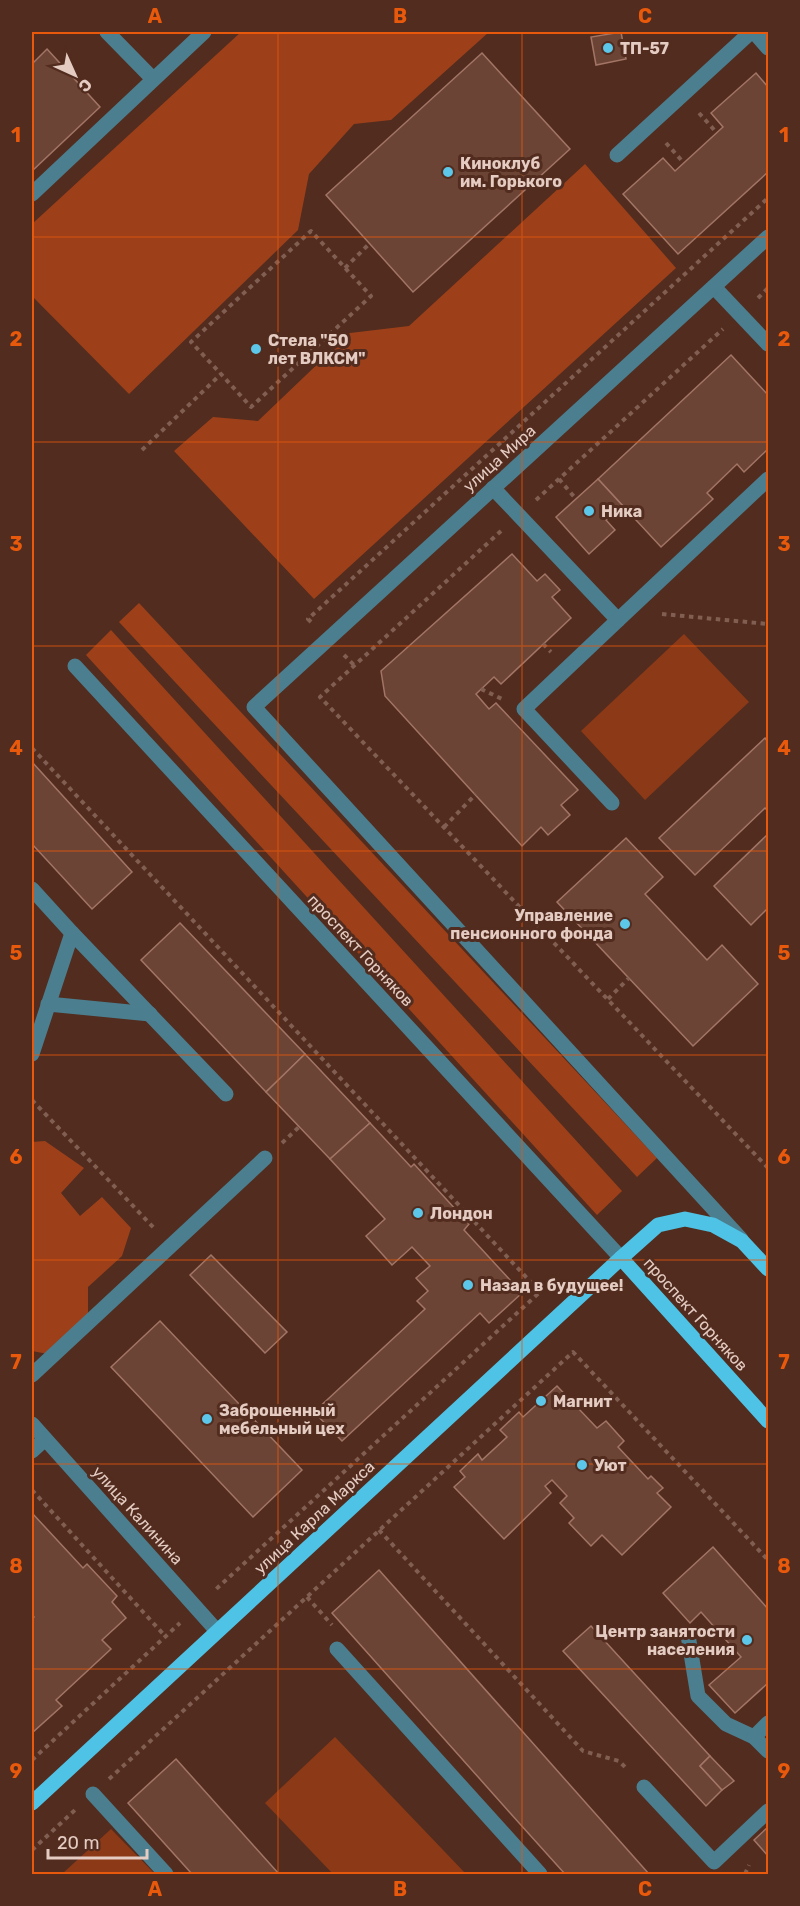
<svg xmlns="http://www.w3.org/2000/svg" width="800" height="1906" viewBox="0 0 800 1906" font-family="Rubik,sans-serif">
  <rect width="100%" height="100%" fill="#522c1e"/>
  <g fill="#8c3917">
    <polygon points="684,634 749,702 645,800 581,731"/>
    <polygon points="335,1737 466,1874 333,1874 265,1803"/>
    <polygon points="111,1829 155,1874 62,1874"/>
  </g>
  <g fill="#9d401a">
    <polygon points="241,32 489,32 391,120 354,124 309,174 298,230 129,394 32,296 32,224"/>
    <polygon points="585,164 676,268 314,599 174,451 213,417 258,421 350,333 409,326"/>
    <polygon points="139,603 657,1158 637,1177 119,622"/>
    <polygon points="111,630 622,1191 597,1215 86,655"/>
    <polygon points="45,1141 84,1168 61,1193 80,1216 102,1197 131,1228 122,1256 88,1287 88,1315 48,1354 32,1351 32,1142"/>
  </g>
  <g fill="#6c4435" stroke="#a27566" stroke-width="1.5">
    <polygon points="621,32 626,59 596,65 591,37"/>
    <polygon points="47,49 100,107 32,171 32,64"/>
    <polygon points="482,53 570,149 413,292 326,195"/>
    <polygon points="756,73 768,87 768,172 678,254 623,194 663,158 675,171 723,127 711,113"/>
    <polygon points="731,355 768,395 768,449 744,472 737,464 707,493 713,499 661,547 598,479"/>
    <polygon points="598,479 622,505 606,520 615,530 589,554 556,517"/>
    <polygon points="512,554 537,581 545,574 560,590 552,597 571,618 501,684 494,677 476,694 489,709 496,703 578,790 561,805 570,815 548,835 541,827 522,846 385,696 381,671"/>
    <polygon points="765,738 768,742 768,811 765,808 695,875 659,838"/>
    <polygon points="32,762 132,872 92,909 32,844"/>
    <polygon points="768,834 768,908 751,925 714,886"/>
    <polygon points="626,838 663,877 645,894 707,960 722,945 758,984 693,1046 557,902"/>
    <polygon points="180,923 305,1054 266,1092 141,960"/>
    <polygon points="305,1054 370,1123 330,1159 266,1092"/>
    <polygon points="370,1123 411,1167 414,1164 469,1224 464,1230 522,1293 489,1323 480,1313 342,1441 314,1412 425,1309 417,1301 428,1291 416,1278 430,1266 412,1247 392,1265 366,1236 385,1219 330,1159"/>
    <polygon points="211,1255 287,1332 265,1353 190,1275"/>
    <polygon points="160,1321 302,1470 253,1517 111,1367"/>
    <polygon points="557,1386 597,1428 606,1421 624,1441 618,1447 648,1479 651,1476 663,1488 657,1493 671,1507 622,1555 602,1535 591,1546 569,1523 574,1518 560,1503 567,1496 552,1480 545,1486 551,1493 504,1539 454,1487 465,1477 460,1471 478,1454 482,1460 507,1437 500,1430 519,1412 523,1417"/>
    <polygon points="32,1513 83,1568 87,1564 117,1596 112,1602 126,1618 102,1640 111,1649 56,1700 62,1706 33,1732 32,1619 34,1617 32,1615"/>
    <polygon points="713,1547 768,1609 768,1683 735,1713 709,1685 741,1657 701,1612 690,1623 663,1593"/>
    <polygon points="379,1570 649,1874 565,1874 520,1824 332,1613"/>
    <polygon points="591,1626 710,1756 700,1766 722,1790 706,1806 563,1651"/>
    <polygon points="710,1756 734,1781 722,1790 700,1766"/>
    <polygon points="176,1759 279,1874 192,1874 128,1803"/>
    <polygon points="768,1827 768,1856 754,1840"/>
  </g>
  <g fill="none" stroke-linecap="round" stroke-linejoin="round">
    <g stroke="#805e52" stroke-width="4" stroke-dasharray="4.5 4.5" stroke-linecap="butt">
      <polyline points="699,113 717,133"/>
      <polyline points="666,143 684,163"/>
      <polyline points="345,268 370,243"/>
      <polyline points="758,298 768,288"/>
      <polyline points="142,450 221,374 251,407 371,296 311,231 191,342 221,374"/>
      <polyline points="559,479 576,499"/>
      <polyline points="536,500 723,329"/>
      <polyline points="501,531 320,697 768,1168"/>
      <polyline points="662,614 768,624"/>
      <polyline points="311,622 308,619 768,198"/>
      <polyline points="543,644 551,652"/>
      <polyline points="344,655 354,665"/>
      <polyline points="481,689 502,699"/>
      <polyline points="32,748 540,1292 214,1591"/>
      <polyline points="444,827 476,794"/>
      <polyline points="608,999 629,978"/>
      <polyline points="32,1100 154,1228"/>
      <polyline points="282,1143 299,1127"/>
      <polyline points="32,1490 165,1636"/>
      <polyline points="379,1530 583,1751 619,1761 628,1770"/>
      <polyline points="307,1597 332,1625"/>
      <polyline points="32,1760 180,1623"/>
      <polyline points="109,1779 573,1352 768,1560"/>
      <polyline points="32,1850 75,1810"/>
      <polyline points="745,1874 749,1865"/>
    </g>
    <g stroke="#4b7e8f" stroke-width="15">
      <polyline points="107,32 153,79"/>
      <polyline points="754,32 768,48"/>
      <polyline points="617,155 751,32"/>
      <polyline points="32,194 204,32"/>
      <polyline points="714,287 768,344"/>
      <polyline points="493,488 618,620 524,709 612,803"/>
      <polyline points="618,620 768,479"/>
      <polyline points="75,666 621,1258"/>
      <polyline points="32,889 72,933"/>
      <polyline points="48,1004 150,1014"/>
      <polyline points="32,1054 72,933 226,1094"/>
      <polyline points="741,1239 254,707 768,237"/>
      <polyline points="32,1375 265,1158"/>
      <polyline points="32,1424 217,1631"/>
      <polyline points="32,1451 45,1439"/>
      <polyline points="688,1635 698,1696 726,1724 754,1737"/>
      <polyline points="337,1649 540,1874"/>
      <polyline points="768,1723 754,1737 768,1751"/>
      <polyline points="644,1787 714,1862 768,1811"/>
      <polyline points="93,1794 166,1874"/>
    </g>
    <g stroke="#4ec3e5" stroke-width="15">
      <polyline points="621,1258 768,1421"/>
      <polyline points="32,1803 621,1258 658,1225 685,1219 713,1225 742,1241 768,1269"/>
    </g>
  </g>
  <path fill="none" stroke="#e8590c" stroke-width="1.5" stroke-opacity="0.55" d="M278 32V1874M522 32V1874M32 237H768M32 442H768M32 646H768M32 851H768M32 1055H768M32 1260H768M32 1464H768M32 1669H768"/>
  <g fill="#5cc7e8" stroke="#522c1e" stroke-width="2">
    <circle cx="608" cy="48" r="6"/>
    <circle cx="448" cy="172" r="6"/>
    <circle cx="256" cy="349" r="6"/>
    <circle cx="589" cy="511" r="6"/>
    <circle cx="625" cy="924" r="6"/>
    <circle cx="418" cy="1213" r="6"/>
    <circle cx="468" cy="1285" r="6"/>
    <circle cx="541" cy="1401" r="6"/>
    <circle cx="207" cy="1419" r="6"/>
    <circle cx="582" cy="1465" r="6"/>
    <circle cx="747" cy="1640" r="6"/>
  </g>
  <g text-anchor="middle" stroke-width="6" stroke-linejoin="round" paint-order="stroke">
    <g font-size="16" font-weight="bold" fill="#e5ccc3" stroke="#522c1e" text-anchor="start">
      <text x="620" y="54">ТП-57</text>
      <text x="460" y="169">Киноклуб<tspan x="460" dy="18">им. Горького</tspan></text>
      <text x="268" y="346">Стела "50<tspan x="268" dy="18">лет ВЛКСМ"</tspan></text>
      <text x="601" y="517">Ника</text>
      <text x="613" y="921" text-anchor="end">Управление<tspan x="613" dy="18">пенсионного фонда</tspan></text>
      <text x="430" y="1219">Лондон</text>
      <text x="480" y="1291">Назад в будущее!</text>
      <text x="553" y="1407">Магнит</text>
      <text x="219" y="1416">Заброшенный<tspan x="219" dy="18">мебельный цех</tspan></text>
      <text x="594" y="1471">Уют</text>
      <text x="735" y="1637" text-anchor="end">Центр занятости<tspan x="735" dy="18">населения</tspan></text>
    </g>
    <g font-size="16" fill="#e5ccc3" stroke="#522c1e">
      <text transform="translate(499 458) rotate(-42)" y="6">улица Мира</text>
      <text transform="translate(361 950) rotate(47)" y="6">проспект Горняков</text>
      <text transform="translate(696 1314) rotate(48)" y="6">проспект Горняков</text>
      <text transform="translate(138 1515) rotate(48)" y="6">улица Калинина</text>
      <text transform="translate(314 1517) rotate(-43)" y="6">улица Карла Маркса</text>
    </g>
  </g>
  <rect width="800" height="1906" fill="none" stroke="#522c1e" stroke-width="66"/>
  <g transform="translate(75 75) rotate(135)" stroke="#522c1e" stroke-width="4.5" paint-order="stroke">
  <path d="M0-4.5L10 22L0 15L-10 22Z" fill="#e5ccc3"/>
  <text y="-9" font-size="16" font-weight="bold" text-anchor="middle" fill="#e5ccc3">С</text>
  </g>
  <path d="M48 1849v9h99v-9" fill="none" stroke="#e5ccc3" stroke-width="3"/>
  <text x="57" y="1849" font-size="18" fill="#e5ccc3" stroke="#522c1e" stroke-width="4.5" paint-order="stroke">20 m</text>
  <rect x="33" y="33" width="734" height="1840" fill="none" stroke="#e8590c" stroke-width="2"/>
  <g font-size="20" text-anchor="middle" font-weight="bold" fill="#e8590c">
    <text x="155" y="23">A</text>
    <text x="400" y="23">B</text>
    <text x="645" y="23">C</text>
    <text x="16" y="142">1</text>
    <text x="784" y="142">1</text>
    <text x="16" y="346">2</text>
    <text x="784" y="346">2</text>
    <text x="16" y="551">3</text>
    <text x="784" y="551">3</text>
    <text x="16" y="755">4</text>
    <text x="784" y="755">4</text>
    <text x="16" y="960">5</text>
    <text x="784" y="960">5</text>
    <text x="16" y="1164">6</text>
    <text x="784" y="1164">6</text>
    <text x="16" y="1369">7</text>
    <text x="784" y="1369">7</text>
    <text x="16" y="1573">8</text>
    <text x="784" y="1573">8</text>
    <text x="16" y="1778">9</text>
    <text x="784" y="1778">9</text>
    <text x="155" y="1896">A</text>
    <text x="400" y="1896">B</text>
    <text x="645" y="1896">C</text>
  </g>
</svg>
